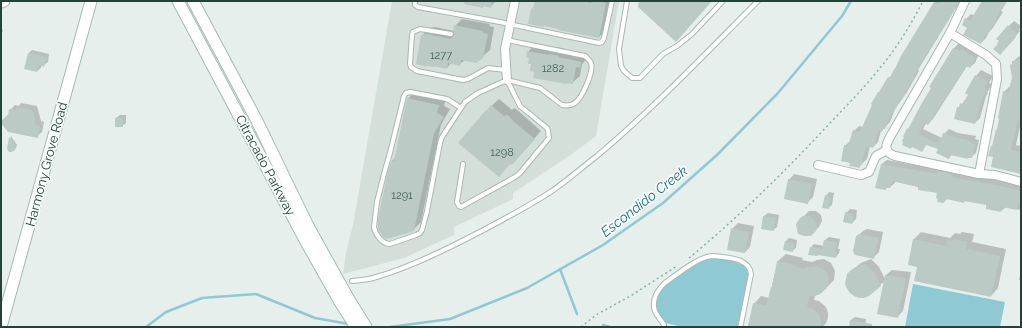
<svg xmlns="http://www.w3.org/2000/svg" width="1022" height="328" viewBox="0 0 1022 328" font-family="Raleway,sans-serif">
  <rect width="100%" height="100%" fill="#e6efeb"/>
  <polygon fill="#d4dfda" points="392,1 619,1 596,136 572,154 513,193 513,199 454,227 454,235 404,258 343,274 346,253 353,225"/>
  <g fill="#8ec9d4">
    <path d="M709 257C719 259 741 260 747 269 748 271 748 275 748 278L738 325 737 327H683L665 323C663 320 659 316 657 313 653 304 657 295 662 288L703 259Z"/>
    <polygon points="913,284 1005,302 1000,327 905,327"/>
  </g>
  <g fill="#0003">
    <polygon points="463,1 496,1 491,6 484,5 483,7"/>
    <polygon points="536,1 612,1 606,30 599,37 532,9 535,6"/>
    <polygon points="936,1 960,1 918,70 919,71 907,92 895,109 890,122 881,131 878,142 873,147 870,146 867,159 859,167 845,146 851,140 854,131 859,126 863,127 889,78 893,73"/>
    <polygon points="981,1 1007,1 1001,11 1003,12 992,29 989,32 986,38 981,43 969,27 966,19 971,14 975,16 983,3"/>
    <polygon points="462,19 490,24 489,26 494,27 490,50 482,57 465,60 460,64 451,63 447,68 422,36 429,28 435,27 454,31 455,26"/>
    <polygon points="1014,21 1021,26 1019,30 1020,31 1005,48 1000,41 1009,26"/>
    <polygon points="1,25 3,31 1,33"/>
    <polygon points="959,43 979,54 975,63 970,67 967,66 933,119 928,124 926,123 923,129 942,138 944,134 949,129 958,133 976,136 975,139 979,140 976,153 971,157 952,154 949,157 939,148 927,144 922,151 912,146 932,87 931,87 954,48"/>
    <polygon points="535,44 556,48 557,47 566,49 566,50 587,55 586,60 582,64 580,76 572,83 535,71 528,52"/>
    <polygon points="32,50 49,54 48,62 44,65 41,65 41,68 37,71 28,54"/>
    <polygon points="1021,56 1021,122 1016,145 1021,146 1021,173 994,156 992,146 993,145 996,130 998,128 1004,92 1009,87 1011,87 1013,78 1013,62 1018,57"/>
    <polygon points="981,70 993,76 989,83 992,84 987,93 988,93 986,96 980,118 975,123 958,108 967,99 976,76"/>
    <polygon points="415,91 446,98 444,106 450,109 441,125 421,222 413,230 392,161 396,157 408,99"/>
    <polygon points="499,99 512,110 514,108 516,109 541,131 512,164 486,111"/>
    <polygon points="21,103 37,106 41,121 44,122 42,132 37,136 1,122 9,114 10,110 15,105 19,106"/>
    <polygon points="120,115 126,115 126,123 122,126 116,118"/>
    <polygon points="11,136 17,145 16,148 14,149 8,149"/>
    <polygon points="887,160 1011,183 1021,185 1021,210 1006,207 1001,211 988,204 965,200 964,202 948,198 944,202 938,192 895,181 895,183 890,187 888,187 885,189 882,164"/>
    <polygon points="794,174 817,179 813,197 808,202 789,180"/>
    <polygon points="829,192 834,193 832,205 828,208 826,196"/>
    <polygon points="850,209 857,210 856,219 852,223 846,213"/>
    <polygon points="809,211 816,211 821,215 822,221 819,227 813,233 801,219"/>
    <polygon points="768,213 779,215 777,227 773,230 764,216"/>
    <polygon points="738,223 754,226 750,247 745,252 732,229"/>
    <polygon points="867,229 883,232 879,252 874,257 857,237 863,231"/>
    <polygon points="921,232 950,238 955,233 960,234 962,232 974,234 972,242 1006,249 998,288 991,296 918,266 914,239"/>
    <polygon points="829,237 840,239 838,249 840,249 839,253 836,257 811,247 814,244 824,246 825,240"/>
    <polygon points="789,238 797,240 796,248 792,251 785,242"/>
    <polygon points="786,254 803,258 802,260 812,262 817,260 824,259 831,263 835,271 834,280 820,294 815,295 814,300 819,301 826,307 828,313 828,318 826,323 823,327 758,327 754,304 761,296 769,298 778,261"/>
    <polygon points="871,259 879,267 885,279 886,275 892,270 911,272 903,311 897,317 885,281 880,285 851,271 861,263"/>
    <polygon points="1021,272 1021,280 1019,280"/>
    <polygon points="855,317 866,319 865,327 850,327 851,320"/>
  </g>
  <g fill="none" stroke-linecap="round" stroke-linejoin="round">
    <g stroke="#8ec9d4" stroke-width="2.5">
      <polyline points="560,269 577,314"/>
      <polyline points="603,325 610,327"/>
      <polyline points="146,327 166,312 202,298 256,294 315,318 349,324"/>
      <polyline points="390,327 450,319 527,288 603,245 663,203 718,154 778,93 842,16 851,1"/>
    </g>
  </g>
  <g fill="#bbcac4">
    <polygon points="465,1 492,1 491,8 483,6 483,8 464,4"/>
    <polygon points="535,1 582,1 591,3 592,1 597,1 606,3 599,38 558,30 558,29 544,26 544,27 528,24 531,9 533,9"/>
    <polygon points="639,1 712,1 676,42 638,7"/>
    <polygon points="941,1 958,1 953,13 914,75 915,76 907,90 902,99 901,98 893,112 892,111 885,129 883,129 882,132 879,130 873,148 866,146 862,165 860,164 860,168 849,166 850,163 841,161 844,145 848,146 853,130 860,132 872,105 871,104 878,92 879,92 888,77 890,78 894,69 895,69 901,56 934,2 939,4"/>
    <polygon points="982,1 1006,1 997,16 998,17 987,35 986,34 981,44 963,35 967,28 962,25 965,18 970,21"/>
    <polygon points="454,25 483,31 483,33 488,34 483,58 476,63 461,60 460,66 448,63 447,69 434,66 433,67 426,66 426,67 416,64 421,35 427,34 451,39 452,37 454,35 453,31"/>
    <polygon points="1008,25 1017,33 1015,36 1016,37 1000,55 993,49 998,44 997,43 999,41 996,39"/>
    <polygon points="953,48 960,51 961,49 974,57 974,58 975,59 975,60 970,68 966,66 957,81 928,125 924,123 919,134 937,143 938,141 940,142 943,133 953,137 972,141 971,143 975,144 972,158 968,158 968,159 951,155 949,159 936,153 938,149 926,145 922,152 912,147 911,149 902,145 903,142 902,141 904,137 903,137 907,128 908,129 922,103 931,88 929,87"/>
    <polygon points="527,51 549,55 549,54 559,56 559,57 581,62 580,68 576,67 573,84 567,83 567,84 533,78 534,72 530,71 531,64 528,64 529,58 526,57"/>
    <polygon points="28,53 47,57 44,67 39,65 37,72 24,69"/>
    <polygon points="1021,60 1021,115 1019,123 1017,123 1011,150 1021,152 1021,174 991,167 993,157 988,156 991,146 992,146 996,130 997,130 999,119 998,118 1003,91 1008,92 1012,78 1010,65 1012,64 1012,61"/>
    <polygon points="975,75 988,82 984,88 987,90 982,98 983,99 981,102 975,124 954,119 957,107 959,107 960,103 962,104 968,95 965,93"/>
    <polygon points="407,98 439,105 437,113 444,117 434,133 414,231 386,239 382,236 378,229 378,219 388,171 392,160 394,161"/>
    <polygon points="491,105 504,116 506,115 509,116 514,122 535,139 512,165 510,164 499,177 458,143 486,110 486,111"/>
    <polygon points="16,107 32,110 36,125 40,126 38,138 8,132 1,123 1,121 8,115 9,109 15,110"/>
    <rect x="115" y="118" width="8" height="9"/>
    <polygon points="9,137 16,147 15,150 12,152 9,152 7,149"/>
    <polygon points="881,164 937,174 937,171 952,174 951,177 1006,187 1021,191 1021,203 1019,202 1017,210 1002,207 1001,212 986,209 986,205 964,201 964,203 947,199 946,200 945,200 944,203 937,202 938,199 936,198 937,193 918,190 918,187 892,181 890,188 886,188 886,190 885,190 875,188"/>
    <polygon points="788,179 812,184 808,204 784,199"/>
    <polygon points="825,195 831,197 829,209 822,208"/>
    <polygon points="845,212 854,214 852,224 843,222"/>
    <polygon points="763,216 776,218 774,231 761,229"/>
    <polygon points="803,216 810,216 815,221 817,227 816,231 811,236 804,236 798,234 796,224 800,218"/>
    <polygon points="731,228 749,232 745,253 727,250"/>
    <polygon points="859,234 879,238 874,259 855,255 853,251 856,236"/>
    <polygon points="913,239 946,246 947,240 953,241 954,239 967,241 966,249 1000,256 991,297 914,281 917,267 908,265"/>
    <polygon points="824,240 837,242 835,252 837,252 836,258 818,255 818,256 808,255 810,247 822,249"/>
    <polygon points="785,241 794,243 793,252 783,250"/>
    <polygon points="777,261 796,265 796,267 804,269 808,267 816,266 824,270 827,274 829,278 827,288 820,294 815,296 810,296 807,307 812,308 819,314 821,321 821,327 754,327 748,326 753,303 766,306 771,287 772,287"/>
    <polygon points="865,264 874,272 881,286 869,296 864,298 859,298 854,296 850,293 847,289 845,284 847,274 850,271 854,268"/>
    <polygon points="885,275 906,278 898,318 877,314"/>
    <polygon points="850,320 872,324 872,327 849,327"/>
  </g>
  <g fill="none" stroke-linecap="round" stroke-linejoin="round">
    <defs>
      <g id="lane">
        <polyline points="415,1 415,5 418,7 500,22 599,43 602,42 604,38 612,1"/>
        <polyline points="627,1 619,49 621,66 624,71 632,78 640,78 663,54 677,46 692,34 723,1"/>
        <polyline points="451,34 420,29 413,32 412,35 410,64 411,67 417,71 463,80 468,79 488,68 506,70"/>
        <path d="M461 108 442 137 440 143 427 211 422 230 420 233 416 235 390 244C382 244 375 234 374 227L377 202 385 170 390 153 404 96 406 93 410 92 447 99 461 108 465 102 478 93 507 80 540 88 562 105C567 106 571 106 575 103 582 98 594 72 591 63 590 60 587 58 585 56L507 40"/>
        <polyline points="463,164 457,202 459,206 461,207 515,177 520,173 549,138 548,131 547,128 520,106 507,80"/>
        <path d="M352 281C359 280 366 280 373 278 406 269 439 253 470 237 497 223 524 209 549 193 566 182 581 168 597 156 654 108 705 54 758 1"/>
        <path d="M664 325C661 320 657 316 655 311 651 300 658 289 666 282 678 274 699 256 713 256 727 258 749 257 751 274L741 324 740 327"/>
      </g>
      <g id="street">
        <path d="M965 1 950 33 890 137C885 146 884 152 895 156L979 174 995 175 1021 182"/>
        <polyline points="950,33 986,55 996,64 997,79 979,174"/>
        <polyline points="507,80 505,49 515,1"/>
        <polyline points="818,165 861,175 869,172 876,156 887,150"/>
      </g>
      <g id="secondary">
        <polyline points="178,1 305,240 340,302 356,327"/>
        <polyline points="193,1 257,121 308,226 348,298 366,327"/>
        <polyline points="1,2 4,1"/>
        <polyline points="1,327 91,1"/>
      </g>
    </defs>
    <use href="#lane" stroke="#a8b8b2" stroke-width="6"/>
    <use href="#street" stroke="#a8b8b2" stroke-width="10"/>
    <use href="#secondary" stroke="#a4bbb3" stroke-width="13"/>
    <g stroke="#86b3a5" stroke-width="1.5" stroke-dasharray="2 3" stroke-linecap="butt">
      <path d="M689 258C734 221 777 179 817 137 838 114 861 92 880 68 896 49 912 23 923 1"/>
      <polyline points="581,327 596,315 632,295 677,266"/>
    </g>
    <use href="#lane" stroke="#fff" stroke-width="4"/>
    <use href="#street" stroke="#fff" stroke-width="8"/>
    <use href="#secondary" stroke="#fff" stroke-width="11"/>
  </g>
  <g text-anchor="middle" stroke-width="3.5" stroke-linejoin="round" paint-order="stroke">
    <g font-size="11" fill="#4a645c">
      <text x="441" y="59">1277</text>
      <text x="553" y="72">1282</text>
      <text x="502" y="156">1298</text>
      <text x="402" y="199">1291</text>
    </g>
    <g font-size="13" fill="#24423a" stroke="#f7fbf9">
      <text transform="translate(46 164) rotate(-75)" y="5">Harmony Grove Road</text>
      <text transform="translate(266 165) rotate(62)" y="5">Citracado Parkway</text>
    </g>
    <g font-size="14" font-style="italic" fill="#1c6f80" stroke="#f7fbf9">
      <text transform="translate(644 201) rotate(-38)" y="5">Escondido Creek</text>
    </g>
  </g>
  <rect width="1022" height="328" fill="none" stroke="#24423a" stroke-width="4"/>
</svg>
